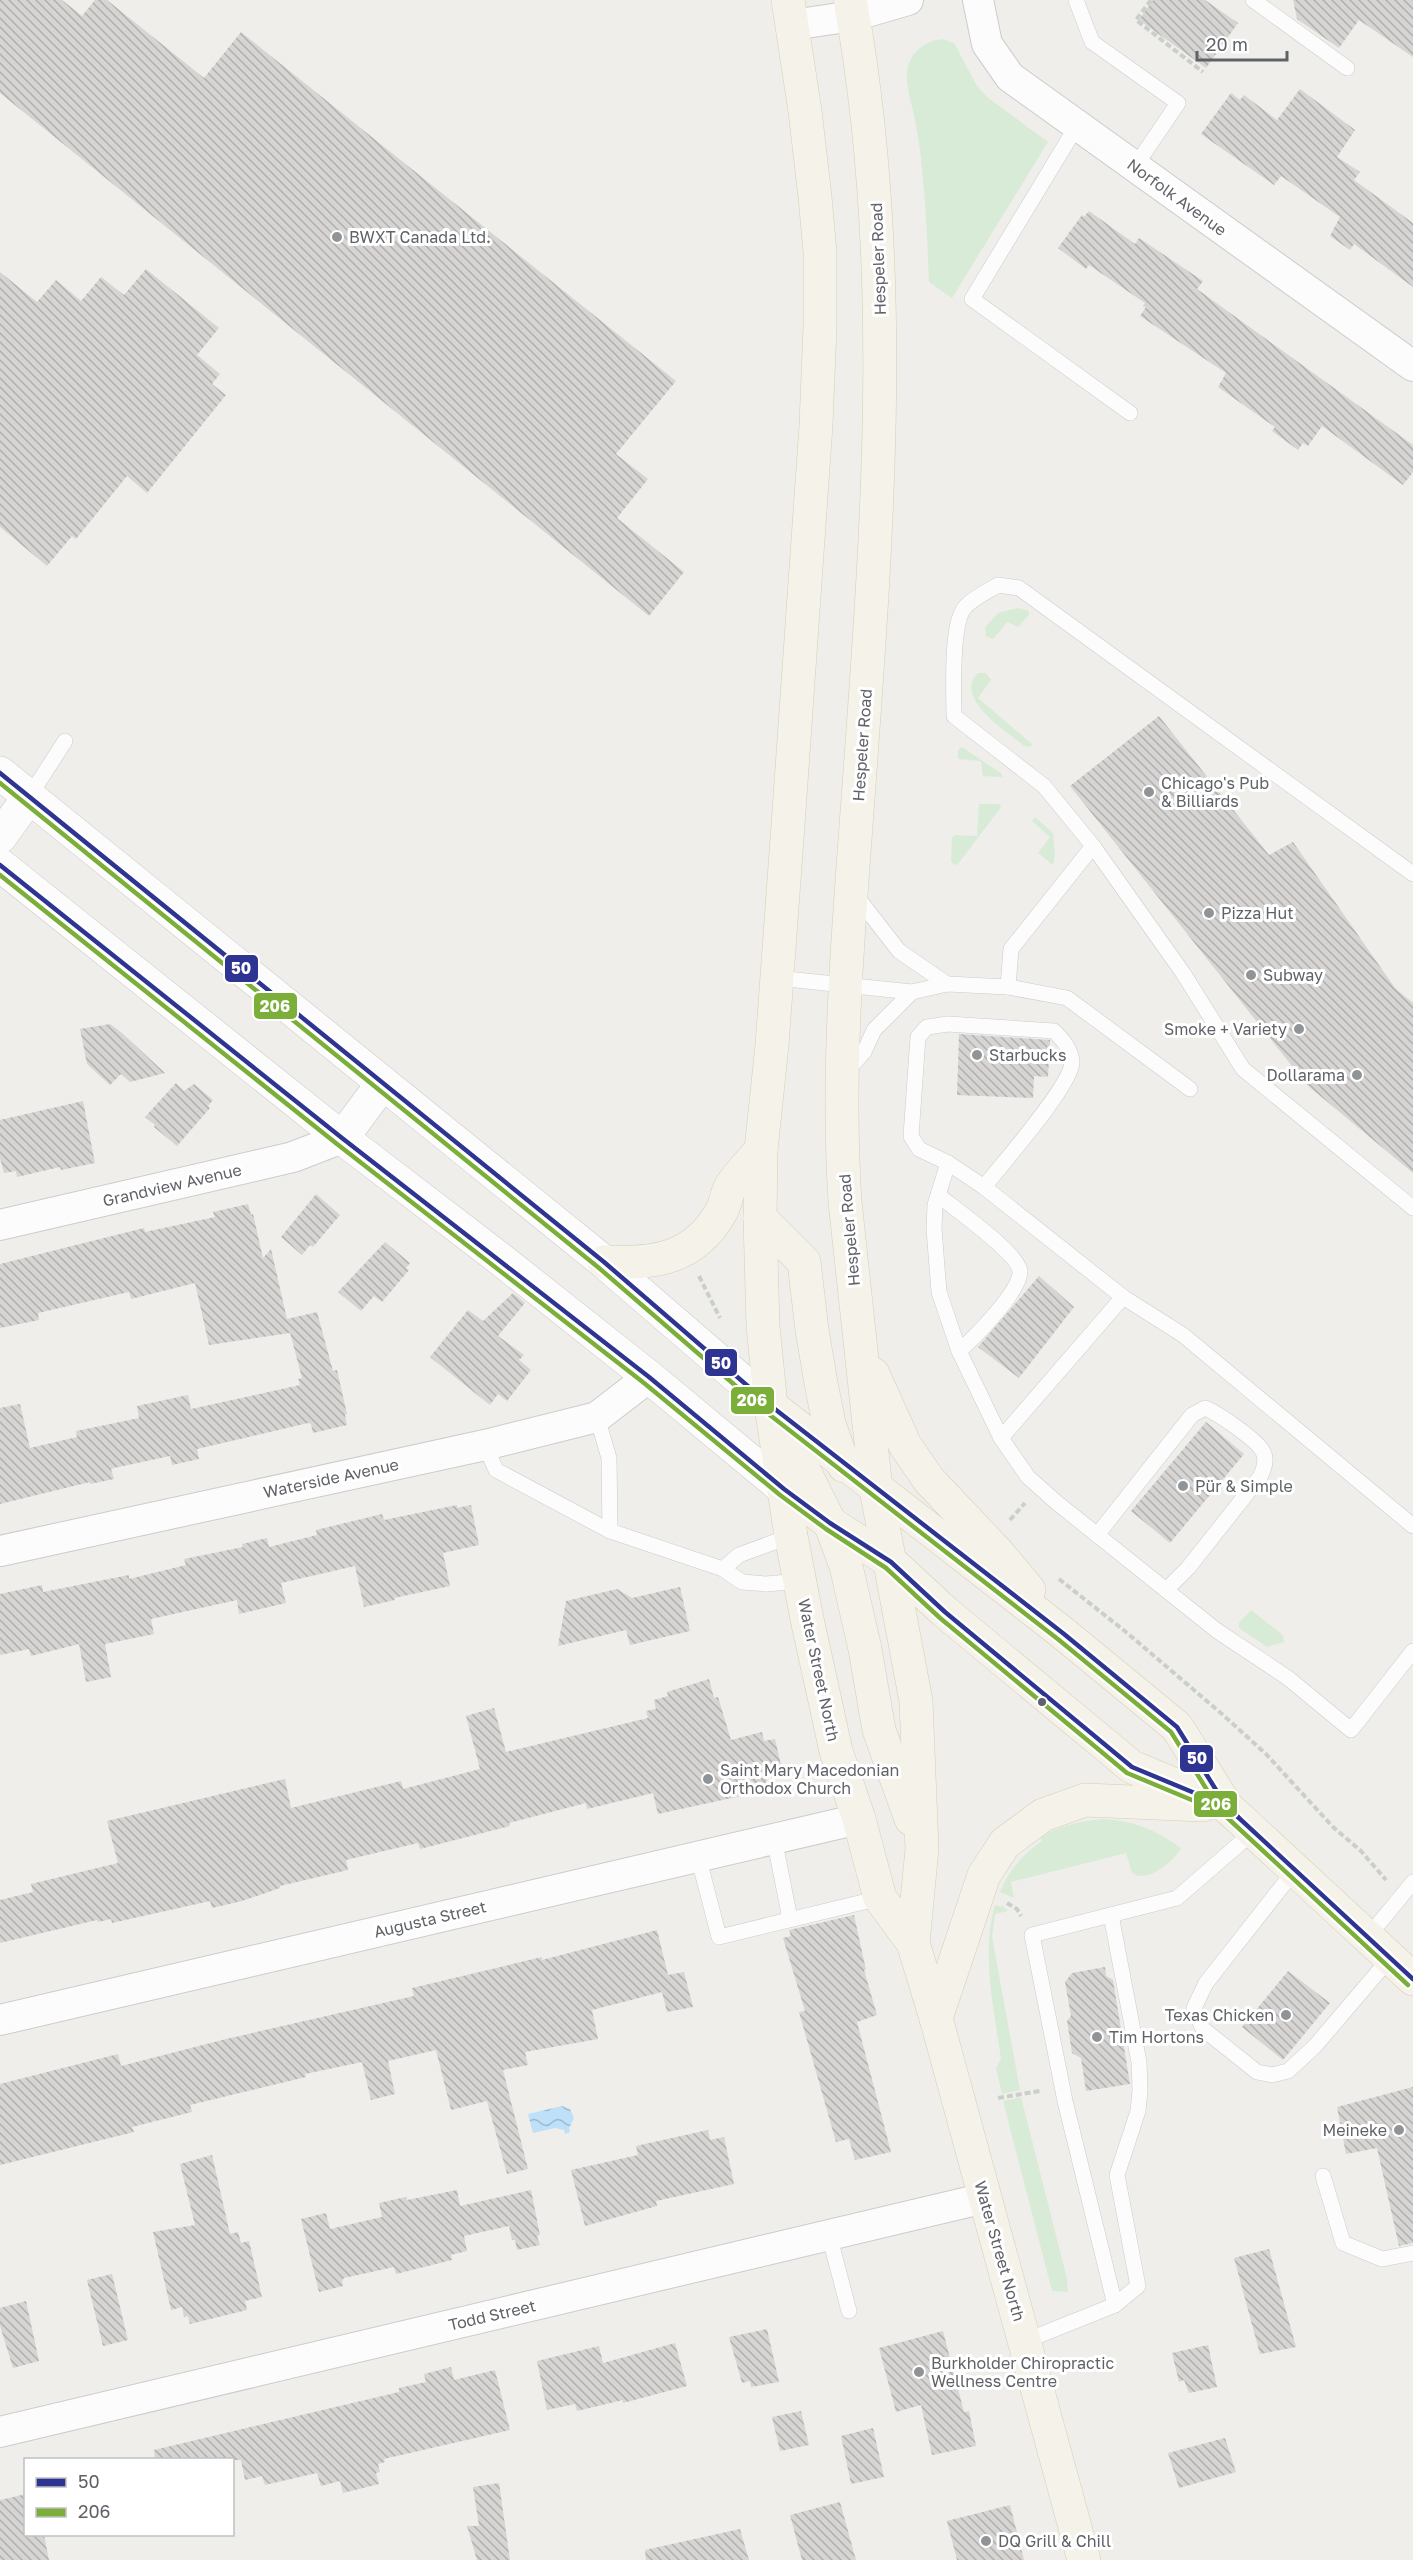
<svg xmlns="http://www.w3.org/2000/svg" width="1413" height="2560" viewBox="0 0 1413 2560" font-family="'Golos Text',sans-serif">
  <defs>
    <pattern id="water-waves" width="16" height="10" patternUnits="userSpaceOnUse" patternTransform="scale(1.5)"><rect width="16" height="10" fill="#bfe0f9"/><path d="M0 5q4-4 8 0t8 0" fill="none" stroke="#9eb9cd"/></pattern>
    <pattern id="building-back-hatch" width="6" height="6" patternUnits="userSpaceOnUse" patternTransform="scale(1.5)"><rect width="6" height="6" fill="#d6d5d3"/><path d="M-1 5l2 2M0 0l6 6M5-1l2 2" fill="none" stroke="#b1b0af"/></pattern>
  </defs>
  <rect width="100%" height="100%" fill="#efeeea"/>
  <g fill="#d8ebd6">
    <path d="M942 39 954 43 977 86 987 97 1048 142 952 298 929 282C927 232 925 180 917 130 915 114 903 81 908 66 913 50 926 41 942 39Z"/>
    <polygon points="1018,608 1029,611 1029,615 1018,627 1007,622 993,639 986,636 985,627 998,613"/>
    <path d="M978 673H986L991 680 978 698 1033 745 1027 747 1023 745C1007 732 952 697 978 673Z"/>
    <polygon points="962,747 1002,774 1002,777 983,776 981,761 958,759 958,750"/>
    <polygon points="979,804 999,804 1001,807 958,864 954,865 951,861 952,838 955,835 977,836"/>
    <polygon points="1035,817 1053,833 1055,855 1053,865 1038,853 1050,837 1032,821"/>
    <polygon points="1251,1610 1283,1635 1284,1642 1267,1647 1239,1628 1239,1623"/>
    <path d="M1104 1819C1135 1821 1156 1830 1181 1848 1174 1861 1147 1884 1132 1873L1126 1853 1011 1882 1014 1898 1000 1892C1009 1870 1023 1854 1042 1841L1040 1838C1059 1825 1082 1821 1104 1819Z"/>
    <path d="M995 1905 1001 1907 1002 1905 1008 1911 995 1914 992 1937 1020 2090 1002 2094 996 2068 1001 2059C994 2009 981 1954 995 1905Z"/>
    <polygon points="1021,2097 1067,2279 1068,2292 1052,2291 1003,2101"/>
  </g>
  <polygon fill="url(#water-waves)" points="562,2106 570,2109 574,2118 569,2128 570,2132 565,2134 564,2130 555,2128 533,2133 528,2114"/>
  <g fill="url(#building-back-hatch)">
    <polygon points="0,0 62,0 82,16 95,0 107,0 204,78 241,32 676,381 616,454 648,479 617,518 684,572 649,616 0,93"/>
    <polygon points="1153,0 1205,0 1238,23 1206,68 1139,20"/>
    <polygon points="1293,0 1413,0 1413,57 1359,20 1339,48 1297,19"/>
    <polygon points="1300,89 1355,130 1337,157 1360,172 1354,180 1413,223 1413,287 1354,244 1350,250 1330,236 1340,217 1281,176 1274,185 1201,134 1231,93 1240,100 1244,95 1277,120"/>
    <polygon points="1089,211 1135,244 1139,238 1203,281 1197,289 1413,445 1413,472 1403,485 1322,426 1308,446 1303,443 1298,450 1272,431 1275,427 1218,387 1226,373 1140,316 1146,307 1143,306 1145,303 1089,265 1086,269 1058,248 1082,215 1084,217"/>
    <polygon points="146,269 219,328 197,355 220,374 212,384 226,395 147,493 127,476 76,539 72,536 47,566 0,527 0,272 37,302 56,280 81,301 101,277 124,295"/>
    <polygon points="1159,716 1269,855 1293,842 1395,988 1413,1003 1413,1173 1307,1085 1070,786"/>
    <polygon points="110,1024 122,1033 165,1073 130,1082 121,1074 110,1085 87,1064 80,1029"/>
    <polygon points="959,1034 1050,1040 1048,1077 1034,1076 1033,1098 957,1095"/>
    <polygon points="176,1083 184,1091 194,1084 213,1100 208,1106 210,1108 177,1146 154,1127 155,1125 145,1117"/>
    <polygon points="83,1101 95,1163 61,1170 60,1167 17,1177 16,1171 4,1173 0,1158 0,1120"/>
    <polygon points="316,1194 340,1215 313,1247 310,1245 302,1255 281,1237"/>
    <polygon points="248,1204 251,1215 253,1214 263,1258 271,1249 287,1319 317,1312 333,1371 337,1370 347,1414 345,1415 347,1425 313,1433 311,1424 308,1423 197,1449 199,1459 172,1465 170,1456 114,1468 111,1469 114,1479 90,1484 90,1482 0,1504 0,1408 20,1404 30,1448 77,1437 76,1431 139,1418 137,1406 188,1395 191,1409 300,1385 298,1379 302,1378 288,1325 290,1333 209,1345 195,1283 131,1299 129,1292 38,1313 39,1320 0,1328 0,1264 144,1228 145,1232 215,1217 213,1212"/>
    <polygon points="385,1242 410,1263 406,1268 409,1270 382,1302 374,1296 361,1311 338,1292"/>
    <polygon points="1039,1276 1074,1307 1019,1378 978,1347"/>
    <polygon points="513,1293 525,1303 498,1336 524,1355 519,1360 531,1370 507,1401 498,1394 490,1405 430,1357 468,1310 483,1321"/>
    <polygon points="1206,1422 1244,1454 1170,1543 1131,1511"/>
    <polygon points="457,1505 457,1508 471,1505 479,1545 443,1553 450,1586 394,1598 395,1600 364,1607 355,1566 281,1583 286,1603 239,1614 237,1600 151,1619 154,1634 105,1644 111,1677 86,1682 79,1644 31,1656 29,1649 0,1655 0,1594 42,1585 43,1592 129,1575 129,1579 186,1565 184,1559 243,1547 242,1544 267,1538 269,1547 317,1535 316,1530 382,1514 384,1520"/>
    <polygon points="680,1587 690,1631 630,1645 626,1630 558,1646 566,1601 617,1589 632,1598"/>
    <polygon points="709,1679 714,1698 718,1697 731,1740 762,1732 764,1741 775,1739 781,1765 770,1768 764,1791 658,1814 653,1793 587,1809 586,1803 509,1823 510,1826 420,1849 418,1843 346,1860 348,1870 280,1886 280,1888 242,1901 212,1908 210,1901 112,1923 111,1919 98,1922 97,1920 0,1943 0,1900 33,1892 31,1884 118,1863 107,1821 285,1779 291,1808 401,1781 403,1789 480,1769 466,1716 494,1708 506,1752 648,1718 646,1711 656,1709 654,1700 668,1696 667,1692"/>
    <polygon points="854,1915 866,1970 864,1970 877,2015 857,2022 891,2152 855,2160 849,2139 836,2142 799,2012 805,2011 783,1938 791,1936 789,1930"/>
    <polygon points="657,1930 668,1975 684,1972 693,2007 667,2012 662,1992 592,2010 598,2039 525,2052 528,2065 503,2070 528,2169 507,2174 487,2101 451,2110 436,2050 388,2061 395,2094 371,2100 362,2062 305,2074 306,2077 190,2105 192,2112 132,2127 134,2132 0,2165 0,2084 118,2054 121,2066 226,2039 414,1996 412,1988 542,1957 542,1960"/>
    <polygon points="1105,1967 1106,1976 1113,1980 1130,2084 1086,2091 1081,2058 1072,2053 1067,2021 1071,2016 1065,1982 1072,1973"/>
    <polygon points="1288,1971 1330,2003 1283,2060 1242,2027"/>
    <polygon points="1413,2087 1413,2243 1399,2246 1377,2148 1346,2154 1337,2107"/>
    <polygon points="708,2130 710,2140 724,2137 734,2184 656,2201 657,2206 585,2226 571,2170 638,2155 636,2146"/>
    <polygon points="212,2155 230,2234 238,2232 241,2243 249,2241 262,2297 245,2301 247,2310 190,2324 188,2316 184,2317 182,2307 171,2310 153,2232 195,2225 180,2164"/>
    <polygon points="457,2190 460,2206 531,2190 540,2235 537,2236 540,2245 517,2250 515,2240 512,2240 509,2226 464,2236 467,2251 451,2255 452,2260 396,2274 394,2267 344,2278 342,2281 343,2286 319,2292 301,2219 326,2213 330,2229 382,2217 379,2203 406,2197 407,2200"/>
    <polygon points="1269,2249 1296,2347 1260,2354 1234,2258"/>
    <polygon points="112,2274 128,2340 103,2346 87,2280"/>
    <polygon points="26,2301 39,2361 13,2368 0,2326 0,2308"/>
    <polygon points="767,2329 779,2382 751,2387 750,2381 742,2383 729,2337"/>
    <polygon points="943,2331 964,2412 969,2411 976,2446 932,2455 921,2405 896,2412 879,2348"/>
    <polygon points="675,2343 687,2386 623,2403 623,2400 577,2411 575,2404 547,2410 537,2361 599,2346 603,2363"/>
    <polygon points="1208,2345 1217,2387 1189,2393 1184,2380 1179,2382 1172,2353"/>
    <polygon points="451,2367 454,2380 495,2370 510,2430 384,2459 385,2462 378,2464 380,2472 376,2473 379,2484 343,2493 340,2481 321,2486 317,2473 265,2485 262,2476 245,2480 241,2460 155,2460 154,2450 399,2392 399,2388 426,2382 424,2374"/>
    <polygon points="801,2411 809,2445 780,2451 772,2417"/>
    <polygon points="873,2428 884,2477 851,2484 841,2436"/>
    <polygon points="1225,2438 1236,2472 1179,2488 1168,2453"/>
    <polygon points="499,2483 510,2560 477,2560 467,2526 479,2526 473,2487"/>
    <polygon points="26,2494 26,2535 44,2535 49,2560 0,2560 0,2500"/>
    <polygon points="840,2502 856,2560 802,2560 790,2515"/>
    <polygon points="1010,2505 1024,2560 957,2560 947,2521"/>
    <polygon points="740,2529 749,2560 646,2560 645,2550"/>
  </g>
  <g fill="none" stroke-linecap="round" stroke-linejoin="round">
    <defs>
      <g id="service">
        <polyline points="1076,0 1092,42 1178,103 1134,168"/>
        <polyline points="1253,0 1347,68"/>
        <polyline points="1078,124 972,299 1130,413"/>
        <polyline points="29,797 65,741"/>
        <polyline points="1093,846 1183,973 1243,1069 1413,1208"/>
        <polyline points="854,893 899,951 947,984"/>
        <polyline points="777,978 912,992 947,984 1008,987 1067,998 1190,1089"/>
        <path d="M1008 987 1011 949 1093 846 1044 786 954 716C954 693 950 621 966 606 975 597 988 591 998 585L1019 588 1413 874"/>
        <polyline points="846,1072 864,1052 874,1030 912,992"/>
        <path d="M948 1163 919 1149 911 1136 918 1037 927 1027 948 1024 1054 1031C1063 1040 1071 1049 1072 1062 1072 1085 1001 1165 984 1187"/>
        <path d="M938 1195C955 1209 1018 1253 1020 1271 1021 1291 974 1338 959 1351"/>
        <polyline points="1123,1297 1001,1438 1028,1477 1056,1502 1216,1630 1288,1678 1351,1730 1413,1651"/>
        <polyline points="597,1417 609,1458 610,1531"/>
        <polyline points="1001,1438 959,1351 939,1292 934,1229 935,1205 948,1163 984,1187 1123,1297 1183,1335 1413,1526"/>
        <polyline points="485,1445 496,1470 610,1531 723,1569 742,1582 766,1584 800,1581"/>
        <path d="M1097 1535 1192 1415 1205 1408C1218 1413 1255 1439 1262 1450 1268 1459 1264 1469 1260 1477L1188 1568 1166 1590"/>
        <polyline points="723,1569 739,1555 791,1536"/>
        <polyline points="774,1838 790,1919"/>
        <polyline points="698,1856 719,1937 880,1898"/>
        <polyline points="1295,1870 1206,1983 1194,2008 1203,2029 1257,2072 1272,2075 1288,2071 1315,2046 1390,1958"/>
        <polyline points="1111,1915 1139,2062 1140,2091 1138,2111 1117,2175 1138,2286 1115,2305"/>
        <polyline points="1367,1938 1413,1882"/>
        <polyline points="1323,2176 1343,2243 1382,2259 1413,2253"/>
        <polyline points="829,2235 849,2311"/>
        <polyline points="1025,2341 1115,2305 1065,2101 1032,1935 1177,1898 1253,1832"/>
      </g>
      <g id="minor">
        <polyline points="978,0 987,44 1010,77 1413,366"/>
        <polyline points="792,25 853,16 908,0"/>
        <polyline points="0,1225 293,1157 342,1138"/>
        <polyline points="0,1551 485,1445 597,1417 649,1377"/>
        <polyline points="0,2020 859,1819"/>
        <polyline points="0,2432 985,2198"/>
      </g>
      <g id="secondary">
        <polyline points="0,773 604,1262 771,1406"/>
        <polyline points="0,837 29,797"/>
        <polyline points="0,865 342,1138 495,1255 649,1377 784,1489"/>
        <polyline points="342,1138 383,1083"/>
      </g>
      <g id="primary">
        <polyline points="788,0 805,111 815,197 820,252 820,326 816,425 789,811 772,1045 761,1150 760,1218 763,1326 771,1406 791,1536 807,1619 836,1751 859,1819 880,1898 913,1943"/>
        <path d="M850 0C898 259 878 524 859 785 849 924 836 1064 845 1202L876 1489 916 1701 922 1849 913 1943 936 2018 1084 2560"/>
        <polyline points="760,1218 804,1262 812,1330 821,1383 829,1424 844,1466"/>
        <path d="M604 1262C653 1264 694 1260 721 1212 726 1204 726 1194 731 1186 739 1173 752 1161 761 1150"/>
        <polyline points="873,1374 905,1445 929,1480 998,1553 1029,1590"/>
        <polyline points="771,1406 1064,1634 1177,1727 1226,1806 1413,1979"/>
        <polyline points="783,1428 830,1523 846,1566 865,1649 879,1730 911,1819"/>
        <polyline points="784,1489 830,1523 891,1562 945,1612 1132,1767 1226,1806"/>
        <polyline points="936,2018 984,1875 1005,1843 1043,1815 1085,1800 1203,1805"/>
      </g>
    </defs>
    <use href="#service" stroke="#cbcccc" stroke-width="16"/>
    <use href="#minor" stroke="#cbcccc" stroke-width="32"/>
    <use href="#secondary" stroke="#cacacb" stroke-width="34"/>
    <use href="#primary" stroke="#d7ceb8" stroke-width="34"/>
    <g stroke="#cacfcc" stroke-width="4" stroke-dasharray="6 3" stroke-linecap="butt">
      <polyline points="1151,0 1136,20 1203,72"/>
      <polyline points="699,1276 720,1318"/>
      <polyline points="1010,1520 1025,1503"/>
      <polyline points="1059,1579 1126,1632 1222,1714 1266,1754 1333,1827 1361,1851 1386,1880"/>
      <polyline points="1007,1903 1017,1909 1021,1916"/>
      <polyline points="998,2098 1040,2091"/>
    </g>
    <use href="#service" stroke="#fdfcfc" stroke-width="15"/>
    <use href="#minor" stroke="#fdfcfc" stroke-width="30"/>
    <use href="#secondary" stroke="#fdfcfc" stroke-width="33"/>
    <use href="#primary" stroke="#f4f2e9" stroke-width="33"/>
    <defs>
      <g id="bus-1">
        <polyline points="0,773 604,1262 771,1406 1064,1634 1177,1727 1226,1806 1413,1979"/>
        <polyline points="0,865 342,1138 649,1377 784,1489 830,1523 891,1562 945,1612 1132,1767 1226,1806 1238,1817"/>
      </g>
      <g id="bus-2">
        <polyline points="0,783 599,1268 766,1412 1059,1640 1171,1732 1220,1811 1408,1985"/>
        <polyline points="0,875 337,1144 644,1383 780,1495 826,1529 886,1568 940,1618 1127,1773 1223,1813"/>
      </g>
    </defs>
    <use href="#bus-1" stroke="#fff" stroke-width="9"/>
    <use href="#bus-2" stroke="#fff" stroke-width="9"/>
    <use href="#bus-1" stroke="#2e3491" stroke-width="4.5"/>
    <use href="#bus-2" stroke="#7baf39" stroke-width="4.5"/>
  </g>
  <g fill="#919496" stroke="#fff" stroke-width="2">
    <circle cx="337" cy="237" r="6"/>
    <circle cx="1149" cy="792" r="6"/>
    <circle cx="1209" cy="913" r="6"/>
    <circle cx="1251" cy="975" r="6"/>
    <circle cx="1299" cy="1029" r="6"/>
    <circle cx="977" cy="1055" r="6"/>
    <circle cx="1357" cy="1075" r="6"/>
    <circle cx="1183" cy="1486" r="6"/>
    <circle cx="708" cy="1779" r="6"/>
    <circle cx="1286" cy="2015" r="6"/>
    <circle cx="1097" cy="2037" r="6"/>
    <circle cx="1399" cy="2130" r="6"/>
    <circle cx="919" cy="2372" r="6"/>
    <circle cx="986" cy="2541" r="6"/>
  </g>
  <circle fill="#5f6368" stroke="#fff" stroke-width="2" cx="1042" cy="1702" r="5"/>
  <g text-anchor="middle" stroke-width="6" stroke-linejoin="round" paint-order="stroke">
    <g font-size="16" fill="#5f6368" stroke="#fff">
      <text transform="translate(1177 197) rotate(36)" y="6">Norfolk Avenue</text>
      <text transform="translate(878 259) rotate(-92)" y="6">Hespeler Road</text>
      <text transform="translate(862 745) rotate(-86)" y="6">Hespeler Road</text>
      <text transform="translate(172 1185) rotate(-13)" y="6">Grandview Avenue</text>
      <text transform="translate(849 1230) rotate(-95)" y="6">Hespeler Road</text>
      <text transform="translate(331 1478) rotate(-12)" y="6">Waterside Avenue</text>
      <text transform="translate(819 1670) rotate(78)" y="6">Water Street North</text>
      <text transform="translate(430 1919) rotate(-13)" y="6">Augusta Street</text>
      <text transform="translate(1000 2251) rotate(74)" y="6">Water Street North</text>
      <text transform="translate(492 2315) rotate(-13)" y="6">Todd Street</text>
    </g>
    <g font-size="16" fill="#5f6368" stroke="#fff" text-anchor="start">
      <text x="349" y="243">BWXT Canada Ltd.</text>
      <text x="1161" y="789">Chicago's Pub<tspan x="1161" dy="18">&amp; Billiards</tspan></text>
      <text x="1221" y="919">Pizza Hut</text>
      <text x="1263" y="981">Subway</text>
      <text x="1287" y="1035" text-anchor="end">Smoke + Variety</text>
      <text x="989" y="1061">Starbucks</text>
      <text x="1345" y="1081" text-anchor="end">Dollarama</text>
      <text x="1195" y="1492">Pür &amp; Simple</text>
      <text x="720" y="1776">Saint Mary Macedonian<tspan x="720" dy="18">Orthodox Church</tspan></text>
      <text x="1274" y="2021" text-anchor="end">Texas Chicken</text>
      <text x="1109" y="2043">Tim Hortons</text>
      <text x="1387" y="2136" text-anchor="end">Meineke</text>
      <text x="931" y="2369">Burkholder Chiropractic<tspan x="931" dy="18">Wellness Centre</tspan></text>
      <text x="998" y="2547">DQ Grill &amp; Chill</text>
    </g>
  </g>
  <g stroke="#fff" stroke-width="2">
    <rect x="224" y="954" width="35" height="29" rx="6" fill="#2e3491"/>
    <rect x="253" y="992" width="45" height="28" rx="6" fill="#7baf39"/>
    <rect x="704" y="1348" width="34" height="29" rx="6" fill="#2e3491"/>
    <rect x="730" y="1386" width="45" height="29" rx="6" fill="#7baf39"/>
    <rect x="1179" y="1744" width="35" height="29" rx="6" fill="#2e3491"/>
    <rect x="1193" y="1790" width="45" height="28" rx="6" fill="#7baf39"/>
  </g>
  <g font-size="16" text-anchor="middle" font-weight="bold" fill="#fff">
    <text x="241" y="974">50</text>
    <text x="275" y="1012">206</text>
    <text x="721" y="1369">50</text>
    <text x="752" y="1406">206</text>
    <text x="1197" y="1764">50</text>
    <text x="1216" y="1810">206</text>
  </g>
  <rect x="24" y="2458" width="210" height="78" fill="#ffffff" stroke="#bfc1c3" stroke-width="1.5"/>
  <rect x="36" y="2478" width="30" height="9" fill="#2e3491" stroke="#bfc1c3" stroke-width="1.5"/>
  <text x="78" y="2488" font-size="18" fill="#5f6368">50</text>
  <rect x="36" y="2508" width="30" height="9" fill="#7baf39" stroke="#bfc1c3" stroke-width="1.5"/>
  <text x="78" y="2518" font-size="18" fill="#5f6368">206</text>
  <path d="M1197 51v9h90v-9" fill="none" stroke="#5f6368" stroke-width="3"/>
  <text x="1206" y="51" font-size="18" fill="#5f6368" stroke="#ffffff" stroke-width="4.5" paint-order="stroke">20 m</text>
</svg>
